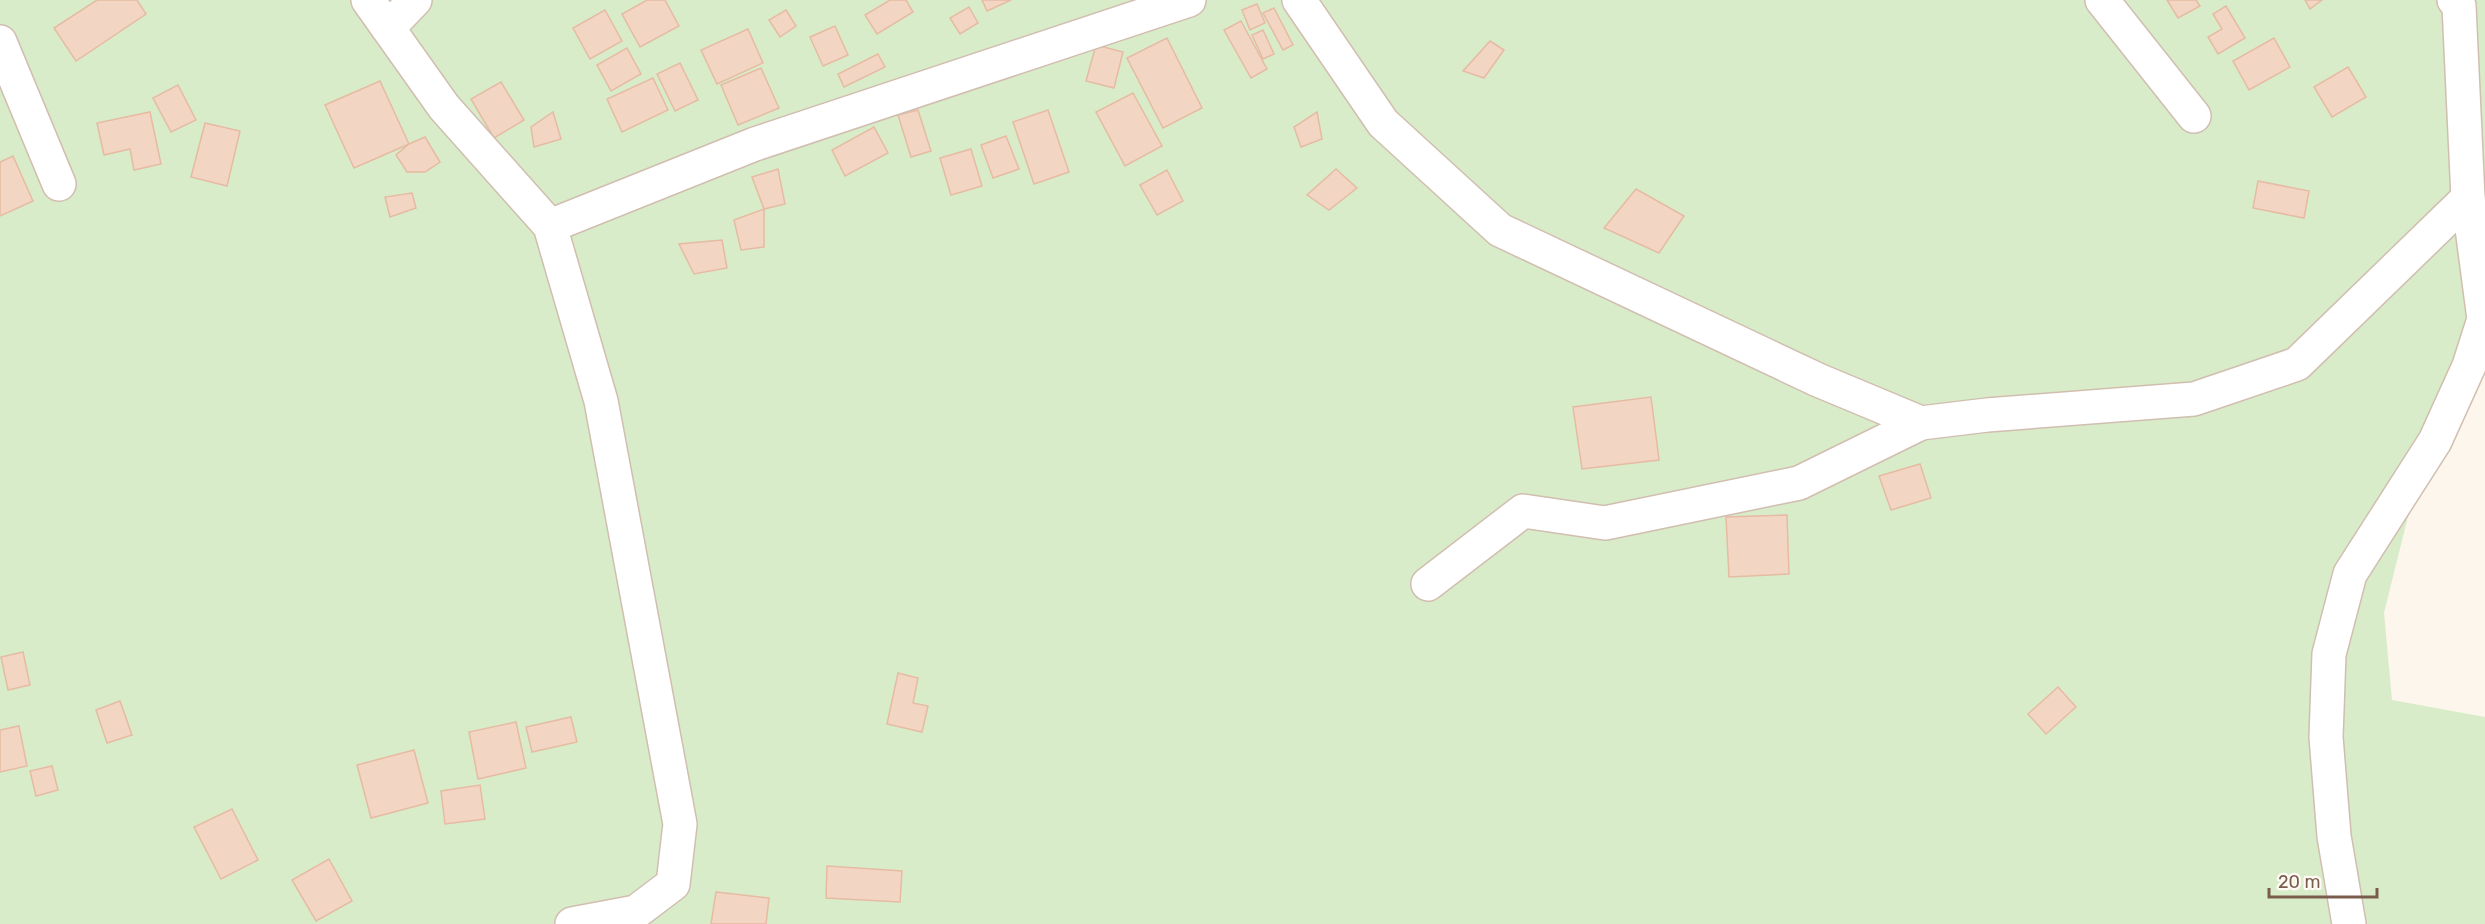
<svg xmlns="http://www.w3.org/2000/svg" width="2485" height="924" viewBox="0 0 2485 924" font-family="Rubik,sans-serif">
  <rect width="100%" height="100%" fill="#fdf6ec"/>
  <polygon fill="#d8ecc9" points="0,0 2485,0 2485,349 2437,400 2384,613 2392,700 2485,717 2485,924 0,924"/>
  <g fill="#f3d5c3" stroke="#e6bba3" stroke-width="1.5">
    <polygon points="97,0 137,0 146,14 76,61 54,28"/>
    <polygon points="647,0 665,0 679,26 640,47 622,14"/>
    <polygon points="890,0 906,0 913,12 877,34 865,15"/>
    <polygon points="982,0 1011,0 987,11"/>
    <polygon points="2167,0 2196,0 2200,6 2178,18"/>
    <polygon points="2305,0 2322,0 2310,9"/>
    <polygon points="1257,4 1265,23 1250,30 1242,10"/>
    <polygon points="2226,6 2245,38 2218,54 2208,37 2222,29 2213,14"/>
    <polygon points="969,7 978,23 960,34 950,18"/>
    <polygon points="1274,8 1293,45 1283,50 1263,13"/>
    <polygon points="605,10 622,41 590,59 573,28"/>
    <polygon points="786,10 796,26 780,37 769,20"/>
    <polygon points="1241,21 1267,69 1251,78 1224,30"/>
    <polygon points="835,26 848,55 823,66 810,37"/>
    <polygon points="748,29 763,63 717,84 701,50"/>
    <polygon points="1263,30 1274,54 1263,59 1252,35"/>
    <polygon points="1167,38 1202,108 1163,128 1127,58"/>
    <polygon points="2274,38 2290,67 2249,90 2233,61"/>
    <polygon points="1490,41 1504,50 1484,78 1463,71"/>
    <polygon points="1096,45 1123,52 1114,88 1086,81"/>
    <polygon points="627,48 641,74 611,91 597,65"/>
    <polygon points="878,54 885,67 844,87 838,74"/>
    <polygon points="680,63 698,100 675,111 657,74"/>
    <polygon points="2348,67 2366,97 2332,117 2314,87"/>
    <polygon points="761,68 779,108 738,125 721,85"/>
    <polygon points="653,78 668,110 622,132 607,99"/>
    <polygon points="380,81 409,144 354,168 325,105"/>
    <polygon points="501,82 524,120 494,138 471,99"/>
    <polygon points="178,85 196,120 171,132 153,98"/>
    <polygon points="1133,93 1162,146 1125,166 1096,112"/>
    <polygon points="918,110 931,151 911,157 898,115"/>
    <polygon points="1048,110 1069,172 1034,184 1013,122"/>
    <polygon points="150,112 161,164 134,170 130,149 104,155 97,123"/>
    <polygon points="553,112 561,139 534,147 531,127"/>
    <polygon points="1317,112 1322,139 1301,147 1294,127"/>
    <polygon points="205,123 240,131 227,186 191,177"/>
    <polygon points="874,127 888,153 845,176 832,150"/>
    <polygon points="1006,136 1019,169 993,178 981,145"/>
    <polygon points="425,137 440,162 425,172 407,172 396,155 409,144"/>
    <polygon points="971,149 982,186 951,195 940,158"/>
    <polygon points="13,156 33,201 0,216 0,162"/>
    <polygon points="778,169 785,204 764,209 752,177"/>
    <polygon points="1336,169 1357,188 1329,210 1307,195"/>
    <polygon points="1167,170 1183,201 1157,215 1140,185"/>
    <polygon points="2258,181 2309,191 2304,218 2253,208"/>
    <polygon points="1636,189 1684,216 1659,253 1604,228"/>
    <polygon points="412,193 416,208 390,217 385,197"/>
    <polygon points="764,209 764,247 741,250 734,220"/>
    <polygon points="722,240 727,268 694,274 679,244"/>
    <polygon points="1651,397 1659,460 1582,469 1573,407"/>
    <polygon points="1920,464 1931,498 1891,510 1879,476"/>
    <polygon points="1787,515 1789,574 1729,577 1726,517"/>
    <polygon points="23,652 30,685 8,690 1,657"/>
    <polygon points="898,673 918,678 913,703 928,706 922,732 887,724"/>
    <polygon points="2058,687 2076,707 2046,734 2028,714"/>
    <polygon points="120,701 132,735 107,743 96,710"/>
    <polygon points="571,717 577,742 532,752 526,727"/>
    <polygon points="516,722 526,768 478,779 469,732"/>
    <polygon points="19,726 27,766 0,772 0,730"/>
    <polygon points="414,750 428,803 371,818 357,765"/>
    <polygon points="52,766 58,790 36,796 30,771"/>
    <polygon points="480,785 485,819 445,824 441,791"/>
    <polygon points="232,809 258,860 221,879 194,827"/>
    <polygon points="329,859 352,901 316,921 292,880"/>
    <polygon points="827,866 902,871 900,902 826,898"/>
    <polygon points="716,892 769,898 766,924 711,924"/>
  </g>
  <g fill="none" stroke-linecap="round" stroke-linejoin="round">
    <defs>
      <g id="street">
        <polyline points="368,0 444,107 550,226 601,401 680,824 673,884 636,912 572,924"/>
        <polyline points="1299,0 1383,123 1500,230 1818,380 1921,423 1987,415 2194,399 2297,364 2468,198"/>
        <polyline points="2102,0 2194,116"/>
        <polyline points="388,28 415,0"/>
        <polyline points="0,42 59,184"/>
        <polyline points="550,226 755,144 1189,0"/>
        <polyline points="1428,584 1523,511 1605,523 1799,483 1921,423"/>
        <polyline points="2349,924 2334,836 2326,737 2329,654 2350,574 2435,441 2469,366 2484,319 2468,198 2459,6 2454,0"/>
      </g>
    </defs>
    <use href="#street" stroke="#d1beb0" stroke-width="36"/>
    <use href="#street" stroke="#fff" stroke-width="33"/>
  </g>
  <path d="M2269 888v9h108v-9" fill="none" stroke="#7a5c4d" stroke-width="3"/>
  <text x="2278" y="888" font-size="18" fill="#7a5c4d" stroke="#fffaf3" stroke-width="4.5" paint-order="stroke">20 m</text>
</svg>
